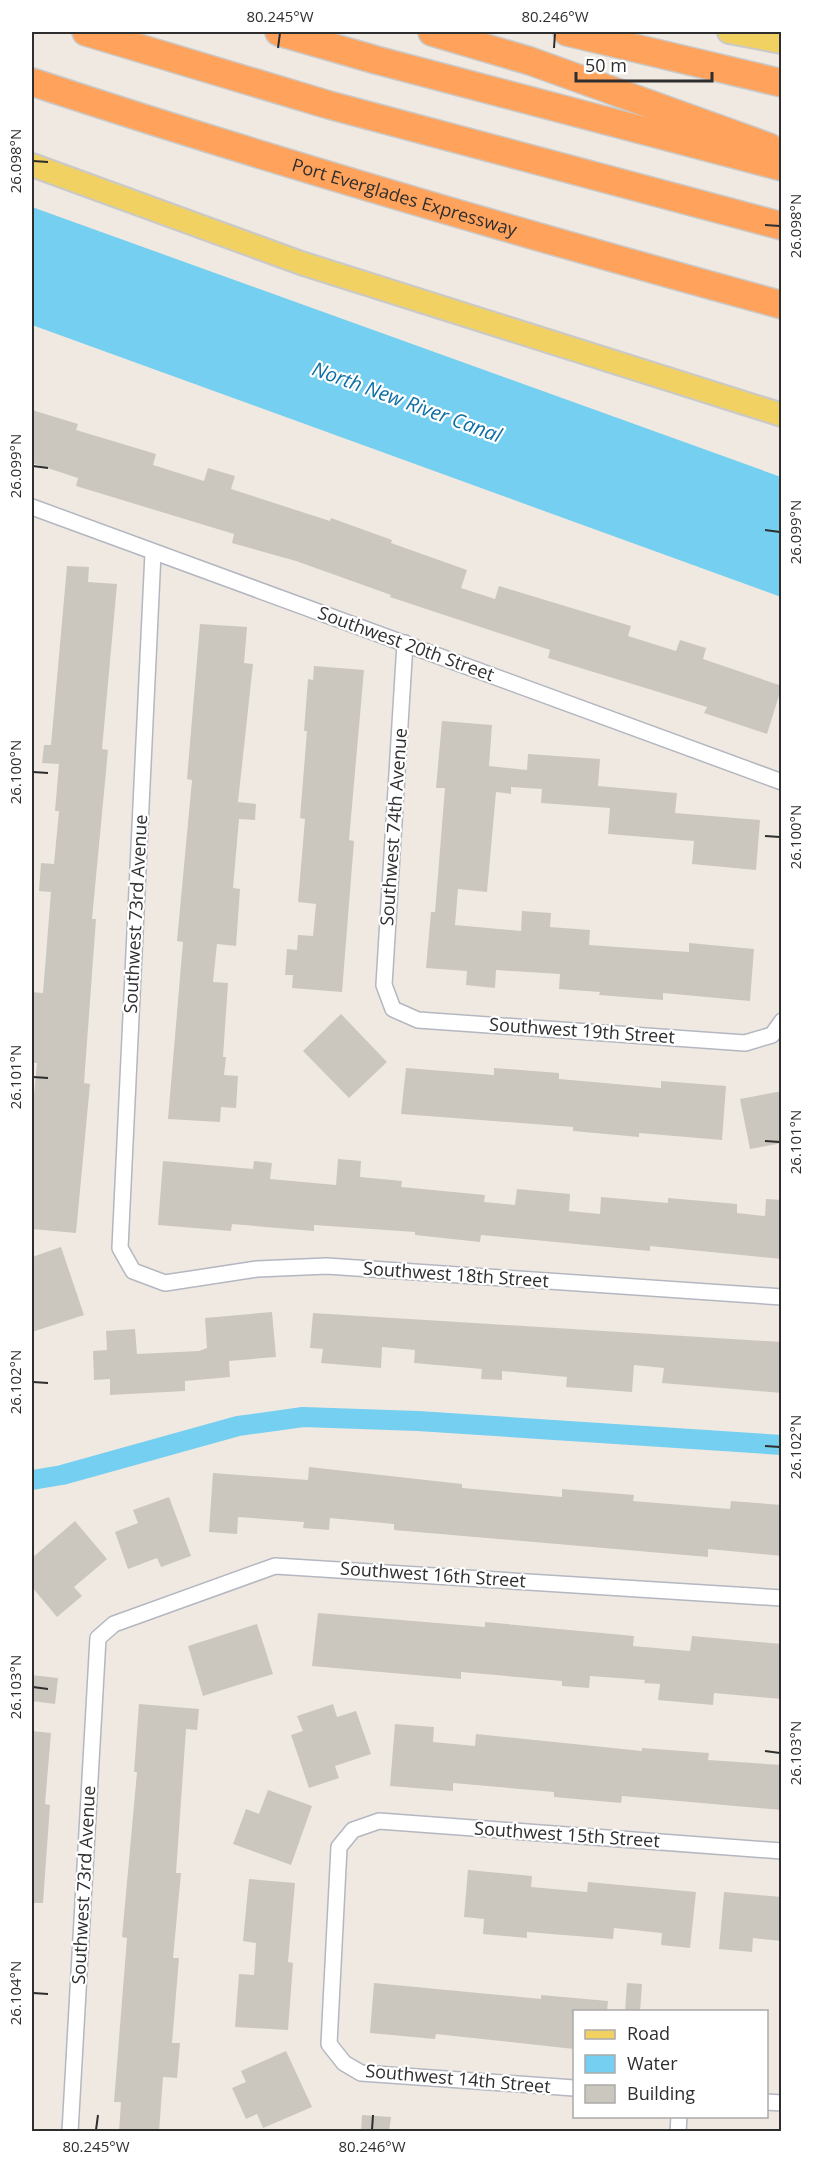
<svg xmlns="http://www.w3.org/2000/svg" width="813" height="2163" viewBox="0 0 813 2163" font-family="'Open Sans',sans-serif">
  <rect width="100%" height="100%" fill="#efe9e1"/>
  <polygon fill="#75cff0" points="32,207 781,477 781,597 32,325"/>
  <g fill="none" stroke-linecap="round" stroke-linejoin="round">
    <polyline stroke="#75cff0" stroke-width="20" points="32,1480 62,1475 238,1426 303,1417 418,1421 782,1445"/>
  </g>
  <g fill="#cbc7bf">
    <polygon points="32,410 78,424 76,430 156,454 153,465 204,481 208,468 235,476 231,489 330,521 331,518 392,540 391,543 467,570 461,588 495,599 499,586 631,626 628,636 676,651 680,640 706,648 703,659 782,686 767,734 704,713 707,707 548,658 550,650 390,597 391,595 296,561 232,543 234,534 76,486 78,478 32,463"/>
    <polygon points="67,566 89,567 88,582 117,584 102,749 108,750 92,919 96,919 84,1083 90,1084 76,1233 32,1229 32,1095 34,1095 37,1063 32,1063 32,992 43,993 51,892 39,891 41,863 54,864 59,811 55,811 59,764 42,763 44,745 51,745"/>
    <polygon points="200,624 247,627 244,663 253,664 238,802 256,804 255,820 239,819 233,888 240,889 236,946 217,944 213,982 228,983 223,1057 226,1057 224,1075 238,1076 236,1108 221,1107 220,1122 168,1119 183,942 177,941 192,780 187,779"/>
    <polygon points="314,666 364,670 349,840 354,841 342,992 292,988 293,975 285,975 287,949 297,950 298,935 313,936 316,904 298,902 305,819 300,818 307,731 304,731 308,679 313,680"/>
    <polygon points="442,721 492,725 489,766 527,770 528,754 600,759 598,786 677,793 675,813 760,820 756,870 692,864 694,841 608,834 610,808 541,803 542,789 511,787 511,794 496,792 487,892 458,889 455,925 521,931 522,911 551,913 550,927 590,930 589,945 689,952 689,943 754,949 750,1001 663,993 663,1000 599,995 600,992 559,989 560,974 496,970 495,988 466,985 467,971 426,968 431,912 435,912 445,788 436,788"/>
    <polygon points="341,1014 387,1062 349,1098 303,1051"/>
    <polygon points="406,1068 494,1075 494,1068 559,1073 559,1079 661,1088 661,1081 726,1086 722,1140 639,1133 639,1137 573,1131 573,1127 401,1114"/>
    <polygon points="782,1091 782,1143 750,1149 740,1099"/>
    <polygon points="338,1159 361,1161 360,1177 402,1181 401,1187 485,1195 484,1202 515,1205 517,1189 570,1194 569,1211 600,1214 601,1197 668,1203 668,1198 737,1204 737,1213 765,1216 766,1199 782,1200 782,1259 650,1246 650,1251 481,1235 480,1242 415,1235 415,1232 314,1225 314,1231 232,1224 231,1231 158,1225 163,1161 253,1169 254,1161 272,1163 270,1179 336,1185"/>
    <polygon points="61,1247 84,1315 32,1332 32,1257"/>
    <polygon points="272,1312 276,1357 229,1361 230,1377 185,1381 185,1391 110,1395 110,1379 94,1380 93,1351 107,1350 106,1331 135,1329 137,1354 199,1351 207,1348 205,1318"/>
    <polygon points="313,1313 782,1342 782,1393 662,1383 664,1368 634,1365 632,1392 566,1387 567,1377 502,1371 502,1380 481,1379 482,1369 414,1363 415,1350 382,1347 381,1368 321,1363 323,1349 310,1348"/>
    <polygon points="309,1467 462,1484 462,1488 562,1497 562,1489 634,1495 633,1501 730,1509 731,1501 782,1505 782,1556 708,1549 708,1557 394,1530 394,1524 330,1518 329,1530 303,1528 304,1522 238,1517 237,1534 209,1532 213,1473 308,1480"/>
    <polygon points="169,1497 191,1556 161,1567 157,1558 128,1569 115,1532 138,1523 133,1510"/>
    <polygon points="75,1521 107,1559 74,1587 82,1596 57,1617 32,1587 32,1558"/>
    <polygon points="318,1613 485,1627 485,1622 634,1636 633,1646 690,1651 692,1636 782,1644 782,1699 714,1693 713,1705 658,1700 660,1684 644,1683 645,1680 590,1676 589,1688 562,1686 562,1681 461,1672 461,1679 312,1666"/>
    <polygon points="257,1624 273,1674 203,1696 188,1646"/>
    <polygon points="32,1675 58,1678 55,1704 32,1701"/>
    <polygon points="139,1704 199,1709 197,1730 186,1729 176,1873 181,1873 173,1958 179,1958 172,2043 180,2043 177,2078 163,2077 159,2132 119,2132 121,2102 114,2102 127,1938 122,1937 137,1772 134,1772"/>
    <polygon points="333,1704 337,1717 356,1711 371,1754 335,1766 339,1778 309,1788 291,1735 303,1731 297,1716"/>
    <polygon points="395,1724 434,1727 433,1742 475,1746 476,1734 642,1751 642,1748 709,1753 708,1760 782,1765 782,1810 622,1796 621,1803 554,1797 554,1792 453,1783 453,1791 390,1786"/>
    <polygon points="32,1731 51,1733 45,1804 50,1805 43,1903 32,1903"/>
    <polygon points="268,1790 312,1806 291,1865 233,1844 246,1809 259,1814"/>
    <polygon points="468,1870 532,1876 531,1887 587,1892 588,1882 696,1892 690,1948 661,1945 662,1933 614,1928 613,1939 527,1932 527,1938 483,1934 484,1919 464,1917"/>
    <polygon points="249,1879 295,1883 288,1962 293,1963 288,2030 235,2027 239,1974 254,1975 256,1943 243,1941"/>
    <polygon points="724,1892 782,1897 782,1941 753,1938 752,1952 719,1949"/>
    <polygon points="374,1983 541,1999 541,1995 608,2001 607,2012 574,2012 574,2049 436,2034 435,2039 370,2033"/>
    <polygon points="627,1983 642,1984 640,2012 625,2012"/>
    <polygon points="286,2051 312,2107 263,2128 257,2114 246,2119 232,2088 246,2082 241,2071"/>
    <polygon points="362,2115 391,2117 389,2132 361,2132"/>
  </g>
  <g fill="none" stroke-linecap="round" stroke-linejoin="round">
    <defs>
      <g id="street">
        <polyline points="32,507 782,782"/>
        <polyline points="153,553 120,1248 133,1271 165,1283 257,1269 327,1266 782,1297"/>
        <polyline points="405,643 384,985 393,1009 418,1020 745,1043 772,1035 782,1021"/>
        <polyline points="574,2088 361,2073 344,2063 329,2044 339,1847 353,1830 379,1821 782,1851"/>
        <polyline points="766,2102 782,2103"/>
        <polyline points="70,2132 98,1638 114,1624 275,1566 782,1598"/>
        <polyline points="678,2132 679,2116"/>
      </g>
      <g id="primary">
        <polyline points="729,32 782,42"/>
        <polyline points="32,165 301,263 782,415"/>
      </g>
      <g id="highway">
        <polyline points="86,32 329,105 782,226"/>
        <polyline points="279,32 376,60 782,167"/>
        <polyline points="432,32 530,61 769,147"/>
        <polyline points="567,32 782,83"/>
        <path id="s1" d="M32 82C280 164 530 236 782 305"/>
      </g>
    </defs>
    <use href="#street" stroke="#b4b7c1" stroke-width="18"/>
    <use href="#primary" stroke="#c9c9c9" stroke-width="26"/>
    <use href="#highway" stroke="#c9c9c9" stroke-width="30"/>
    <use href="#street" stroke="#fff" stroke-width="15"/>
    <use href="#primary" stroke="#f2d163" stroke-width="22"/>
    <use href="#highway" stroke="#ffa35c" stroke-width="27"/>
  </g>
  <path fill="none" stroke="#2e2e2e" stroke-width="2" d="M278 48 280 33M554 48 555 33M33 161 48 162M765 225 780 226M33 466 48 468M765 530 780 532M33 772 48 773M765 836 780 837M33 1077 48 1078M765 1141 780 1142M33 1382 48 1383M765 1446 780 1447M33 1687 48 1689M765 1751 780 1753M33 1993 48 1994M96 2130 98 2115M372 2130 373 2115"/>
  <g text-anchor="middle" stroke-width="4.5" stroke-linejoin="round" paint-order="stroke">
    <g font-size="18" fill="#2e2e2e" stroke="#fff">
      <text dy="6" stroke="none"><textPath href="#s1" startOffset="390">Port Everglades Expressway</textPath></text>
      <text transform="translate(406 644) rotate(20)" y="6">Southwest 20th Street</text>
      <text transform="translate(394 827) rotate(-86)" y="6">Southwest 74th Avenue</text>
      <text transform="translate(136 914) rotate(-87)" y="6">Southwest 73rd Avenue</text>
      <text transform="translate(582 1031) rotate(4)" y="6">Southwest 19th Street</text>
      <text transform="translate(456 1275) rotate(4)" y="6">Southwest 18th Street</text>
      <text transform="translate(433 1575) rotate(4)" y="6">Southwest 16th Street</text>
      <text transform="translate(567 1835) rotate(4)" y="6">Southwest 15th Street</text>
      <text transform="translate(84 1885) rotate(-87)" y="6">Southwest 73rd Avenue</text>
      <text transform="translate(458 2079) rotate(5)" y="6">Southwest 14th Street</text>
    </g>
    <g font-size="20" font-style="italic" fill="#0d6fa3" stroke="#fff">
      <text transform="translate(407 402) rotate(20)" y="7">North New River Canal</text>
    </g>
  </g>
  <rect width="813" height="2163" fill="none" stroke="#ffffff" stroke-width="66"/>
  <rect x="573" y="2010" width="195" height="108" fill="#ffffff" stroke="#ababab" stroke-width="1.5"/>
  <rect x="585" y="2030" width="30" height="9" fill="#f2d163" stroke="#ababab" stroke-width="1.5"/>
  <text x="627" y="2040" font-size="18" fill="#2e2e2e">Road</text>
  <rect x="585" y="2055" width="30" height="18" fill="#75cff0" stroke="#ababab" stroke-width="1.5"/>
  <text x="627" y="2070" font-size="18" fill="#2e2e2e">Water</text>
  <rect x="585" y="2085" width="30" height="18" fill="#cbc7bf" stroke="#ababab" stroke-width="1.5"/>
  <text x="627" y="2100" font-size="18" fill="#2e2e2e">Building</text>
  <path d="M576 72v9h136v-9" fill="none" stroke="#2e2e2e" stroke-width="3"/>
  <text x="585" y="72" font-size="18" fill="#2e2e2e" stroke="#ffffff" stroke-width="4.5" paint-order="stroke">50 m</text>
  <rect x="33" y="33" width="747" height="2097" fill="none" stroke="#2e2e2e" stroke-width="2"/>
  <g font-size="15" text-anchor="middle" fill="#2e2e2e">
    <text x="280" y="22">80.245°W</text>
    <text x="555" y="22">80.246°W</text>
    <text transform="translate(16 161) rotate(-90)" y="5">26.098°N</text>
    <text transform="translate(796 226) rotate(-90)" y="5">26.098°N</text>
    <text transform="translate(16 466) rotate(-90)" y="5">26.099°N</text>
    <text transform="translate(796 532) rotate(-90)" y="5">26.099°N</text>
    <text transform="translate(16 772) rotate(-90)" y="5">26.100°N</text>
    <text transform="translate(796 837) rotate(-90)" y="5">26.100°N</text>
    <text transform="translate(16 1077) rotate(-90)" y="5">26.101°N</text>
    <text transform="translate(796 1142) rotate(-90)" y="5">26.101°N</text>
    <text transform="translate(16 1382) rotate(-90)" y="5">26.102°N</text>
    <text transform="translate(796 1447) rotate(-90)" y="5">26.102°N</text>
    <text transform="translate(16 1687) rotate(-90)" y="5">26.103°N</text>
    <text transform="translate(796 1753) rotate(-90)" y="5">26.103°N</text>
    <text transform="translate(16 1993) rotate(-90)" y="5">26.104°N</text>
    <text x="96" y="2152">80.245°W</text>
    <text x="372" y="2152">80.246°W</text>
  </g>
</svg>
